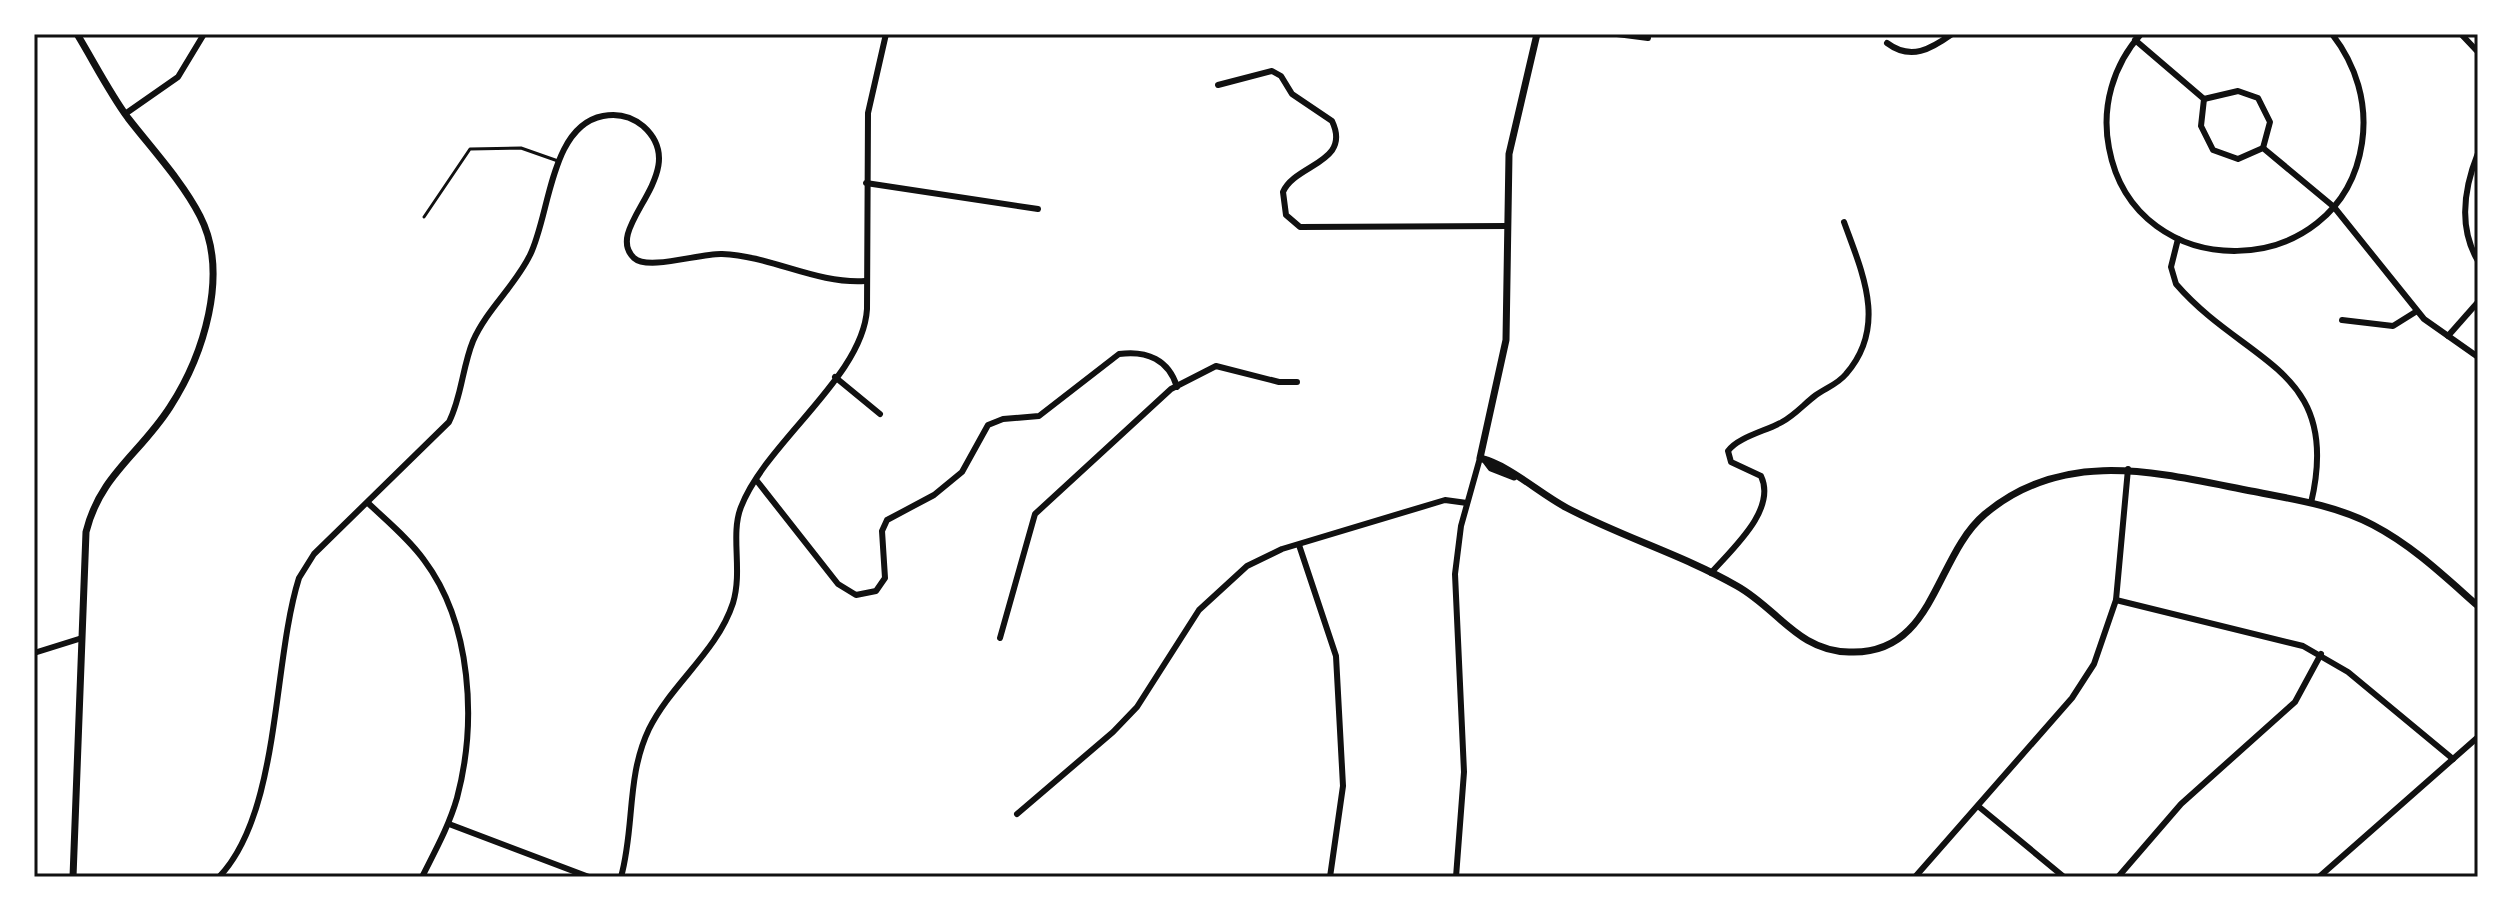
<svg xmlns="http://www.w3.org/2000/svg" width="2512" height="911" viewBox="0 0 2512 911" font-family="Karla,sans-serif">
  <rect width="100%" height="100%" fill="#fff"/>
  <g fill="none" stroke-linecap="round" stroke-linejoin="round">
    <polyline stroke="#111" stroke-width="3" points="424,217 470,149 521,148 558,161"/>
    <g stroke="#111" stroke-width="6">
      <polyline points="1617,34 1648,38"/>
      <path d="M2141 34C2113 65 2101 107 2109 148 2135 288 2341 284 2362 143 2368 103 2356 65 2332 34"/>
      <polyline points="2461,34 2478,52"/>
      <polyline points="2135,40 2204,99 2201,126 2213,150 2238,159 2263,148 2334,207 2424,319 2478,357"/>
      <path d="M1887 43C1911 61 1931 49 1952 34"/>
      <path d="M1218 85 1272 71 1281 76 1292 94 1332 121C1352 163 1295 164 1283 192L1286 215 1300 227 1508 226"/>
      <polyline points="2204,99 2238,91 2258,98 2270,122 2263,148"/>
      <polyline points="125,114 178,77 204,34"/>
      <path d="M2478 153C2464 188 2458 227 2478 261"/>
      <polyline points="866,183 1038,209"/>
      <path d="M2178 239 2171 267 2176 284C2246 365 2343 368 2311 503"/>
      <polyline points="2342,320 2393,326 2417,311"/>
      <polyline points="2448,336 2478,302"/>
      <polyline points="835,377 880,414"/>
      <path d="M757 481 838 584 856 595 876 591 885 578 882 531 887 520 934 495 962 472 988 425 1003 419 1039 416 1119 354C1147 350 1169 360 1177 387"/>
      <path d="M368 503C387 521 409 539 424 560 472 624 477 723 457 798 449 826 435 851 422 877"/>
      <polyline points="1299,545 1336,656 1343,786 1330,877"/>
      <path d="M1711 573C1732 549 1777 510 1761 476L1731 462 1728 451C1738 437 1766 431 1782 422 1795 415 1804 404 1816 395 1826 388 1838 384 1846 374 1888 326 1862 272 1844 222"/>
      <polyline points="2116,600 2303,646 2348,672 2453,759"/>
      <polyline points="1000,638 1035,514 1171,389 1216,366 1279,382 1297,382"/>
      <polyline points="34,653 82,638"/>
      <polyline points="1978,806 2064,877"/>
      <polyline points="1017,814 1113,732 1137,707 1199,610 1247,566 1282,549 1445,500 1467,503"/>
      <polyline points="449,824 589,877"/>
      <path d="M219 877C281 812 272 664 299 578L314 554 449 422C462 396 462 368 473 341 487 309 515 286 530 255 550 215 550 126 603 116 618 113 632 117 643 126 695 172 601 227 634 258 648 271 701 253 722 254 772 256 815 284 865 281"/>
      <path d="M621 877C635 827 626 777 649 729 672 683 717 652 733 603 743 570 730 535 741 507 766 442 863 377 867 309L868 113 886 34"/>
      <polyline points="1456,877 1464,772 1455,574 1461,526 1480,458"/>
      <polyline points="1915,877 2072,698 2094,664 2116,600 2128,469"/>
      <polyline points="2118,877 2181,804 2295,702 2321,654"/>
      <polyline points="2319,877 2478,737"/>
    </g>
    <g stroke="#111" stroke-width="7">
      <path d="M1537 34 1509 154 1506 340 1480 458C1511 466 1537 492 1567 508 1622 537 1683 555 1737 586 1778 609 1798 651 1849 652 1935 656 1934 557 1985 514 2065 447 2159 473 2251 491 2292 499 2335 505 2373 525 2413 546 2444 576 2478 606"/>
      <polyline points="1485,460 1491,468 1514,477"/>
      <path d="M73 877 86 532C100 475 140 454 170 407 203 356 230 274 200 216 182 181 152 149 128 118 109 92 94 62 77 34"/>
    </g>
  </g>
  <rect width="2512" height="911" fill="none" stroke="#ffffff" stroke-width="72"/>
  <rect x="36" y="36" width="2440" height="839" fill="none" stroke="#111" stroke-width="3"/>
</svg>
